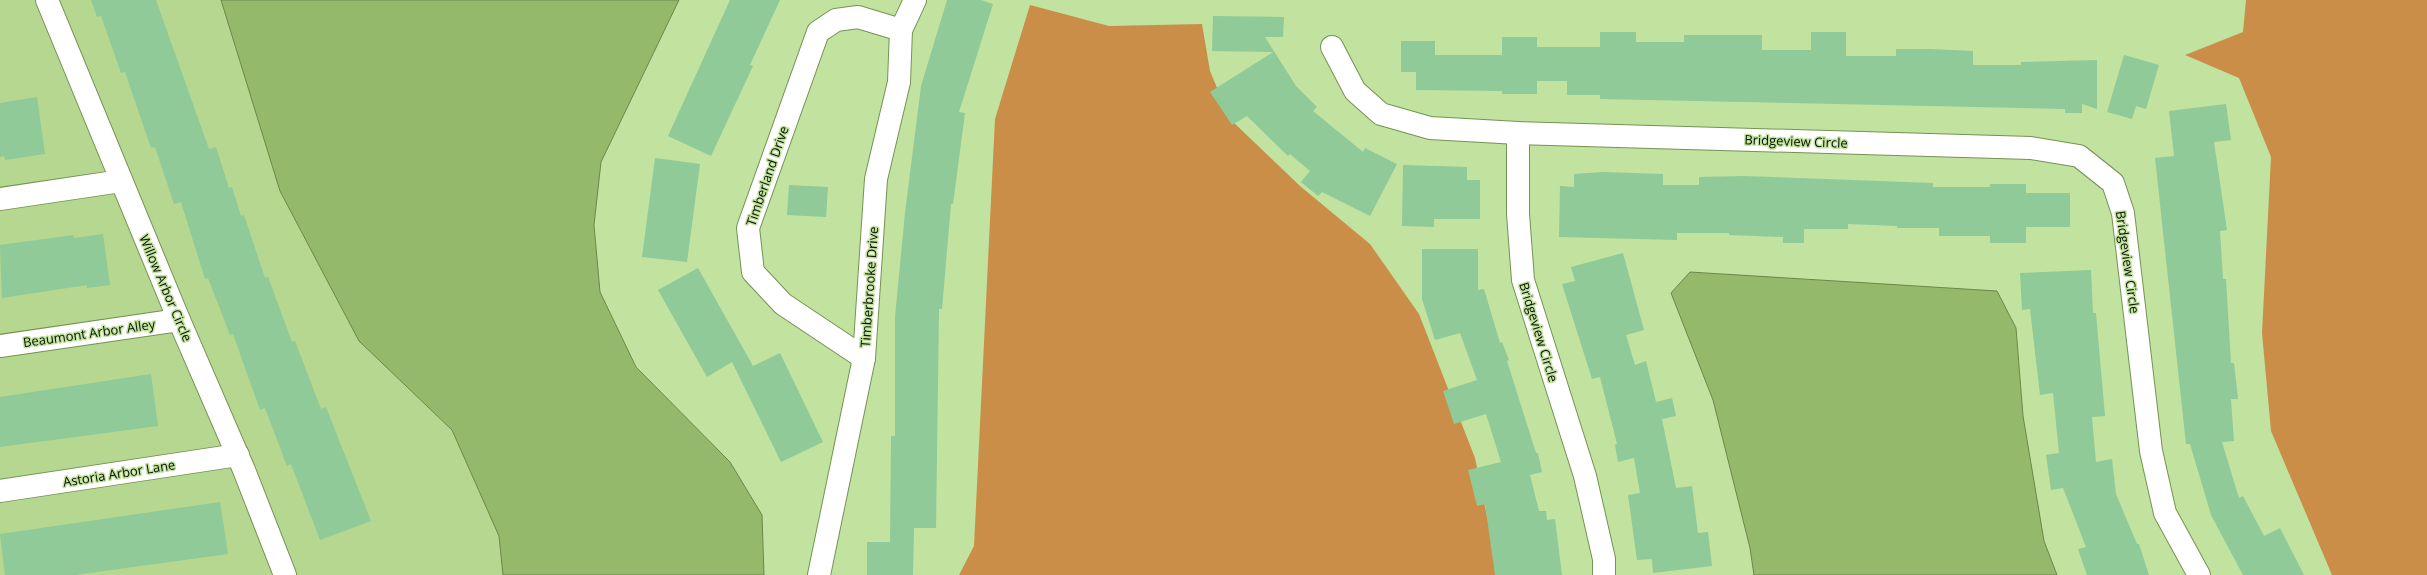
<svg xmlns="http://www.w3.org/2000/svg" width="2427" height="575" viewBox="0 0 2427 575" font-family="'Open Sans',sans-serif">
  <rect width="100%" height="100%" fill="#c2e29f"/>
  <polygon fill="#b5d78f" points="0,0 591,0 580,575 0,575"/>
  <g fill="#ca8e48">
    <polygon points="2246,0 2427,0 2427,575 2332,575 2271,431 2262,333 2271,157 2239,78 2185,55 2243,32"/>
    <polygon points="1030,5 1109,26 1202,24 1210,71 1230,119 1300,186 1370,244 1419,314 1475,458 1499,575 959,575 974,546 995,119"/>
  </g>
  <g fill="#95b96a" stroke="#6b874a">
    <polygon points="221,0 679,0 601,162 594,225 600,292 636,367 730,462 762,515 764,575 503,575 499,536 452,430 359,341 280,191"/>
    <polygon points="1690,272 1997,291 2016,328 2023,416 2044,541 2057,575 1754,575 1750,548 1713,400 1671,293"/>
  </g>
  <g fill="#8fca98">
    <polygon points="91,0 156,0 209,149 216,147 229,188 232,187 241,216 244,215 265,278 268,277 292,342 295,341 321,409 326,407 371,521 320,540 291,464 287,466 265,408 260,410 233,334 230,335 208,278 205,279 181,202 174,204 155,147 151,148 125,72 121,73 101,16 97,17"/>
    <polygon points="730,0 780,0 750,65 753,66 711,156 668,136"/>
    <polygon points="947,0 981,0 993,4 959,112 965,113 953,204 951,204 942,309 939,309 936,528 914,528 913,575 867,575 867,542 890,542 891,436 895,436 895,317 905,213 921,86"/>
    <polygon points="1213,16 1284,17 1283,37 1265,37 1296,86 1317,107 1313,111 1363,152 1365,148 1397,164 1370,216 1322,192 1318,196 1301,182 1310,171 1290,154 1288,156 1247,116 1232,125 1210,92 1273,52 1212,51"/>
    <polygon points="1600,32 1636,32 1636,42 1684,42 1684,35 1762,35 1762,50 1811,50 1811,32 1846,32 1846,56 1896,56 1896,49 1930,49 1973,51 1973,65 2021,65 2021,62 2097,60 2097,109 2082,104 2082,113 2065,113 2065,109 1600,99 1600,95 1567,95 1567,81 1537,81 1537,94 1502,94 1502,91 1416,90 1416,72 1401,72 1401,41 1435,41 1435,55 1502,55 1502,37 1537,37 1537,47 1600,47"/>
    <polygon points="2124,55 2159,65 2146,109 2136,106 2132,119 2107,112"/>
    <polygon points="37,97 45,154 5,160 4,156 0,157 0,103"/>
    <polygon points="2226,104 2231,140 2214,142 2227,230 2220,231 2223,279 2226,279 2231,363 2234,363 2238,399 2231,399 2234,441 2222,442 2239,498 2243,496 2264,536 2280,528 2304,575 2243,575 2211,515 2190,444 2186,444 2155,158 2174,156 2169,111"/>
    <polygon points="655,158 700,164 687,262 642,257"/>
    <polygon points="1403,165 1467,167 1467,180 1480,180 1480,219 1434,219 1434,227 1402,226"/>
    <polygon points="1602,172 1663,174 1663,185 1699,185 1699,177 1744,176 1933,183 1933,187 1990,187 1990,184 2026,184 2026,193 2070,193 2070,227 2026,227 2026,243 1990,243 1990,236 1939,236 1939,228 1897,228 1897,226 1848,224 1848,229 1804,229 1804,243 1783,243 1783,237 1729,235 1729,233 1677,233 1677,240 1559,237 1560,186 1574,187 1574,174"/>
    <polygon points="789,185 828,187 826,217 787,215"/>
    <polygon points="103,234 110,285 87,288 87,285 2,298 0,245 74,235 74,238"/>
    <polygon points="1422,249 1478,249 1478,290 1484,289 1500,343 1502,342 1509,360 1507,361 1536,453 1538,453 1542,472 1530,475 1539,511 1546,511 1547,520 1555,519 1562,575 1495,575 1485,504 1477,506 1468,470 1501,462 1486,414 1454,424 1443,391 1477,380 1460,333 1435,340 1422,299"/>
    <polygon points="1623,253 1644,330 1626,335 1635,365 1646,361 1656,402 1672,398 1676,416 1662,419 1676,488 1692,486 1698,533 1708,532 1712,566 1653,573 1652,559 1637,560 1628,495 1640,493 1634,458 1618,462 1615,445 1617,444 1600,377 1592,379 1562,284 1575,281 1571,267"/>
    <polygon points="698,268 753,366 780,353 823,442 781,462 732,362 707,377 658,290"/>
    <polygon points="2091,270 2093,313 2096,313 2105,416 2092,417 2096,462 2112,459 2116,494 2137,544 2139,544 2149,575 2087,575 2078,549 2086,547 2063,488 2051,490 2046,455 2059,453 2053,393 2040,395 2030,309 2022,310 2020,273"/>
    <polygon points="151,374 158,426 0,447 0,397"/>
    <polygon points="220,502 228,554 75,575 5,575 0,534"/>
  </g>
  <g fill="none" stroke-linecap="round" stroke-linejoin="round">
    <defs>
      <g id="minor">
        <polyline points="47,0 179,320 244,470 285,575"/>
        <polyline points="1332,47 1355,91 1381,114 1430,128 1518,133 2031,148 2079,156 2113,183 2123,213 2151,451 2165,513 2199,575"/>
        <polyline points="1518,133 1518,214 1523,280 1585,476 1604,559 1604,575"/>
        <polyline points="0,199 121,181"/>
        <polyline points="0,346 179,320"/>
        <polyline points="864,358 783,304 753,272 748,228 818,32 836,20 858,17 901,30"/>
        <polyline points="0,491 238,455"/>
        <polyline points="819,575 864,358 876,179 899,82 901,30 915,0"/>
      </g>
    </defs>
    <use href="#minor" stroke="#769254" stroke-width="24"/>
    <use href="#minor" stroke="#fff" stroke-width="22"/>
  </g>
  <g text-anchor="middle" stroke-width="3" stroke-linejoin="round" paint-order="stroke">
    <g font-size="13" fill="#091300" stroke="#c2e29f">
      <text transform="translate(1796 141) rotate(2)" y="5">Bridgeview Circle</text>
      <text transform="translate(767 176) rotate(-71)" y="5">Timberland Drive</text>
      <text transform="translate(2128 262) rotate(82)" y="5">Bridgeview Circle</text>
      <text transform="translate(869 287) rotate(-86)" y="5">Timberbrooke Drive</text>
      <text transform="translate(166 288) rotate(67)" y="5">Willow Arbor Circle</text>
      <text transform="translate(1539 332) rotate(73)" y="5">Bridgeview Circle</text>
      <text transform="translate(89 333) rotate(-8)" y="5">Beaumont Arbor Alley</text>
      <text transform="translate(119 473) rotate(-9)" y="5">Astoria Arbor Lane</text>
    </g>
  </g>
</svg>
